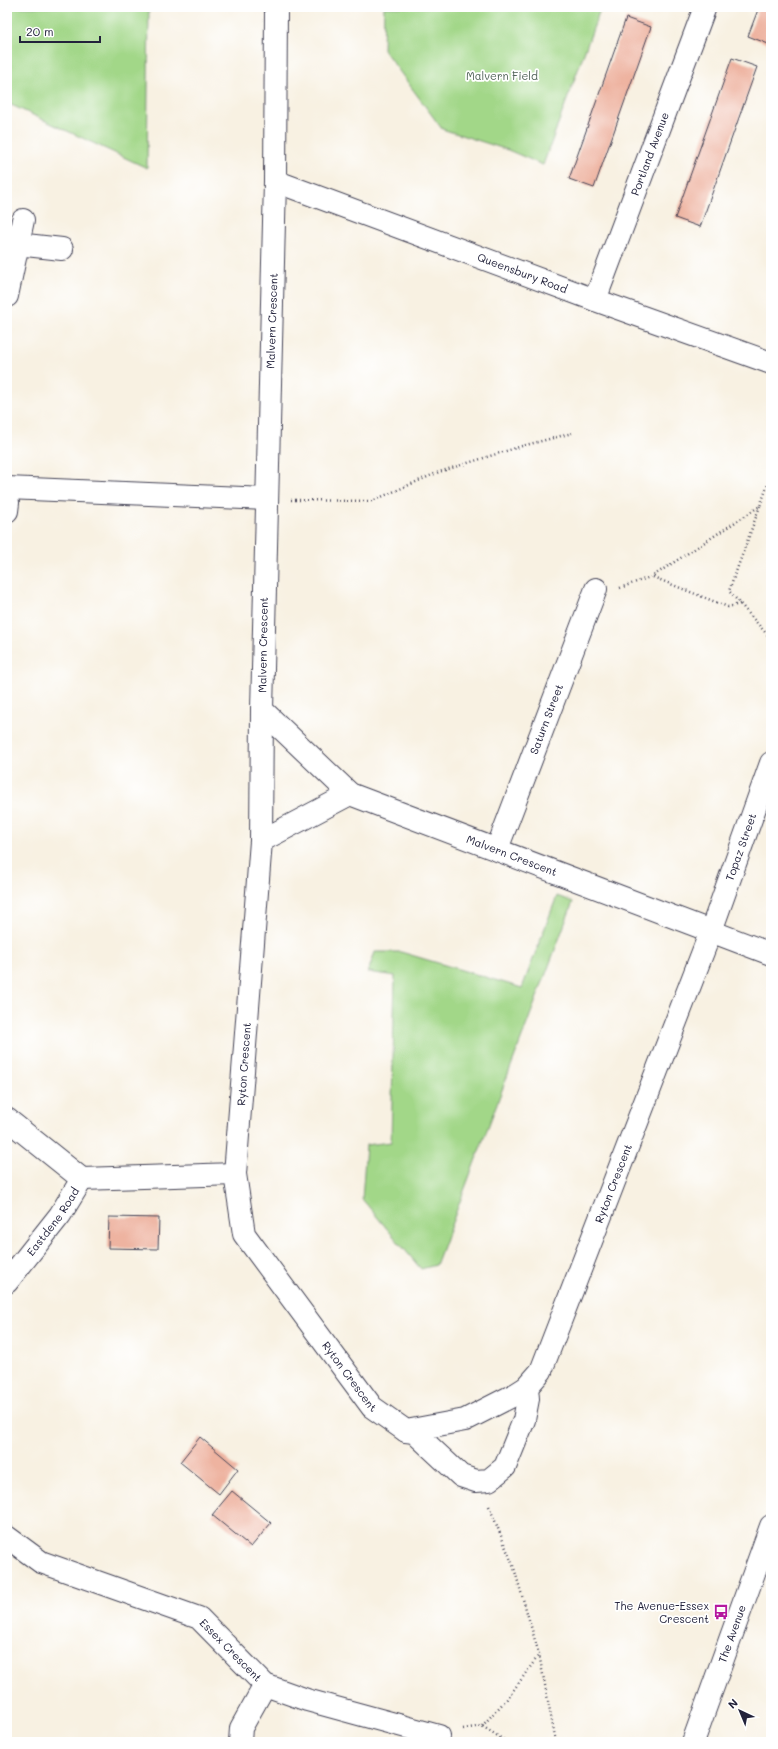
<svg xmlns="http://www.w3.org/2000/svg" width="778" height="1749" viewBox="0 0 778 1749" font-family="Mali,sans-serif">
  <rect width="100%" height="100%" fill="#fff"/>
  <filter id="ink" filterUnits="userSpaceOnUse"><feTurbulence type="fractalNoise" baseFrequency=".025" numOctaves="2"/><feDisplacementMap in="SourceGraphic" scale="8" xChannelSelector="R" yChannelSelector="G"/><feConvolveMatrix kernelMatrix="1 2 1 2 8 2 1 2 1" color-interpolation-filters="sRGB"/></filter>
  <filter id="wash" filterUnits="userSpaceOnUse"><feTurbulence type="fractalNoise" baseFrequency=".012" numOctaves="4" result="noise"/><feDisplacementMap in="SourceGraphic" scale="16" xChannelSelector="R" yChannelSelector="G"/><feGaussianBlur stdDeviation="0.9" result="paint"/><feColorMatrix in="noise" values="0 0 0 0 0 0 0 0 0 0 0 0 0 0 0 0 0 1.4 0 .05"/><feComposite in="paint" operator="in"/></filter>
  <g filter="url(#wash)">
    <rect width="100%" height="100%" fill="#f8f1e2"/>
    <g fill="#a2d788" stroke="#627c62">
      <polygon points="7,7 149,7 147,168 7,103"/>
      <polygon points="384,7 601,7 543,165 508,150 442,129 383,49"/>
      <polygon points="557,896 573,902 436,1265 421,1269 362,1199 366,1145 391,1142 395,976 368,972 375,952 401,952 522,988"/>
    </g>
    <g id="blocks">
      <g fill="#eeb3a0">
        <polygon points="759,7 771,7 771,45 748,36"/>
        <polygon points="626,18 651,27 594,188 569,179"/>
        <polygon points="732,58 757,67 700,227 675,218"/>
        <polygon points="109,1217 159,1218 158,1249 108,1248"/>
        <polygon points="200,1437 238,1469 219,1494 180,1462"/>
        <polygon points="232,1491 271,1523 251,1547 212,1515"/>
      </g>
    </g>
  </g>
  <g filter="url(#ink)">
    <use href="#blocks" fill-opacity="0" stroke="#424154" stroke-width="1"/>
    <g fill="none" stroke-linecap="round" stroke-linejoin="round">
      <defs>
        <g id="minor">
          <path id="s1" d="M276 7 275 181 262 710 350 794 771 954"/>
          <path id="s2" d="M275 181 595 300 771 363"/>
          <polyline points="17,244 62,249"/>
          <polyline points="7,296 23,220"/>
          <path id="s3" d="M595 300 705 7"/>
          <polyline points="7,488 267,499"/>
          <polyline points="7,498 8,503 7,511"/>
          <path id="s4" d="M262 710 261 841 235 1174 244 1234 372 1407 406 1431 465 1420 516 1394 527 1387 541 1371 711 931 771 763"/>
          <polyline points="261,841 350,794"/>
          <path id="s5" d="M497 849 596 589"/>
          <polyline points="7,1119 82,1179"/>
          <polyline points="82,1179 235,1174"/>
          <path id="s6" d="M7 1282 60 1215 82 1179"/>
          <polyline points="406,1431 414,1432 461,1476 476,1481 489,1480 505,1467 524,1420 528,1399 527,1387"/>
          <path id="s7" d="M7 1537 41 1562 199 1618 265 1685 307 1700 439 1736"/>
          <polyline points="240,1742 241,1728 265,1685"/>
          <path id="s8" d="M693 1742 771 1526"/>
        </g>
      </defs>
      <use href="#minor" stroke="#424154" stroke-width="24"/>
      <g stroke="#424154" stroke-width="2.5" stroke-dasharray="1 3" stroke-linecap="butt">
        <polyline points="291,500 372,501 439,472 522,446 572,433"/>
        <polyline points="760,506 729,591 771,639"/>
        <polyline points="653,577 728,607 740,604"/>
        <polyline points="620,588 653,576 760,506 771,476"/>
        <polyline points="489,1506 514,1568 539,1654 556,1742"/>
        <polyline points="482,1726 507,1699 539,1655"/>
        <polyline points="463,1729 482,1726 507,1742"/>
      </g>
      <use href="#minor" stroke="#fff" stroke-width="22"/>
    </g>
  </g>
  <defs>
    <symbol id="bus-bare" viewBox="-9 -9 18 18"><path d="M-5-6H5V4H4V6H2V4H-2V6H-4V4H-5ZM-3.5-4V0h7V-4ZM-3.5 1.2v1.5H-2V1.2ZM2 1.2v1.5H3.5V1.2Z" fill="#b5179e" stroke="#fff" stroke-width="2.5" paint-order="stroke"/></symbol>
  </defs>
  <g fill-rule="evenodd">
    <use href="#bus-bare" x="710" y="1601" width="22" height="22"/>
  </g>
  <g text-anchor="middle" stroke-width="3.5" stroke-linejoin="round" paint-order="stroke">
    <g font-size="11" fill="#4f6156" stroke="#fff">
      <text x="502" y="80">Malvern Field</text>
    </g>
    <g font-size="11" fill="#22223b" stroke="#fff">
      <text dy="4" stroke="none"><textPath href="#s3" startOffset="156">Portland Avenue</textPath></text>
      <text dy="4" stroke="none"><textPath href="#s2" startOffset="264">Queensbury Road</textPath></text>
      <text transform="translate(272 321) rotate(-88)" y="4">Malvern Crescent</text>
      <text transform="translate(263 645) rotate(-89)" y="4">Malvern Crescent</text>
      <text dy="4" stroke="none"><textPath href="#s5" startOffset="139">Saturn Street</textPath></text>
      <text dy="4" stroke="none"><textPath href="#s4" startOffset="1495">Topaz Street</textPath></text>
      <text dy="4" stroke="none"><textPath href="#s1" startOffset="998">Malvern Crescent</textPath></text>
      <text transform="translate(244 1064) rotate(-86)" y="4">Ryton Crescent</text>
      <text dy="4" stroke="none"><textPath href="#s4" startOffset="1135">Ryton Crescent</textPath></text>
      <text dy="4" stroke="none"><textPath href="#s6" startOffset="76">Eastdene Road</textPath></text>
      <text dy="4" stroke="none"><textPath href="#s4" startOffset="703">Ryton Crescent</textPath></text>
      <text dy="4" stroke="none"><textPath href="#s8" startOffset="115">The Avenue</textPath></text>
      <text dy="4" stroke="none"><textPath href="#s7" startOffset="255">Essex Crescent</textPath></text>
    </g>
    <g font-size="11" fill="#22223b" stroke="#fff" text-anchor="end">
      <text x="709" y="1610">The Avenue-Essex<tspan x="709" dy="13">Crescent</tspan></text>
    </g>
  </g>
  <rect width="778" height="1749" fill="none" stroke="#fff" stroke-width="24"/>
  <g transform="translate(740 1711) rotate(316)" stroke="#ffffff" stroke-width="3" paint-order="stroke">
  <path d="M0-3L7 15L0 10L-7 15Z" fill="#22223b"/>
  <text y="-6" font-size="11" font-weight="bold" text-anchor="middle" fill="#22223b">N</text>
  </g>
  <path d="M20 36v6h80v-6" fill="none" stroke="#22223b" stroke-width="2"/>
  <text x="26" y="36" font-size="12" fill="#22223b" stroke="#ffffff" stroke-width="3" paint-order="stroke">20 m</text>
</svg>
